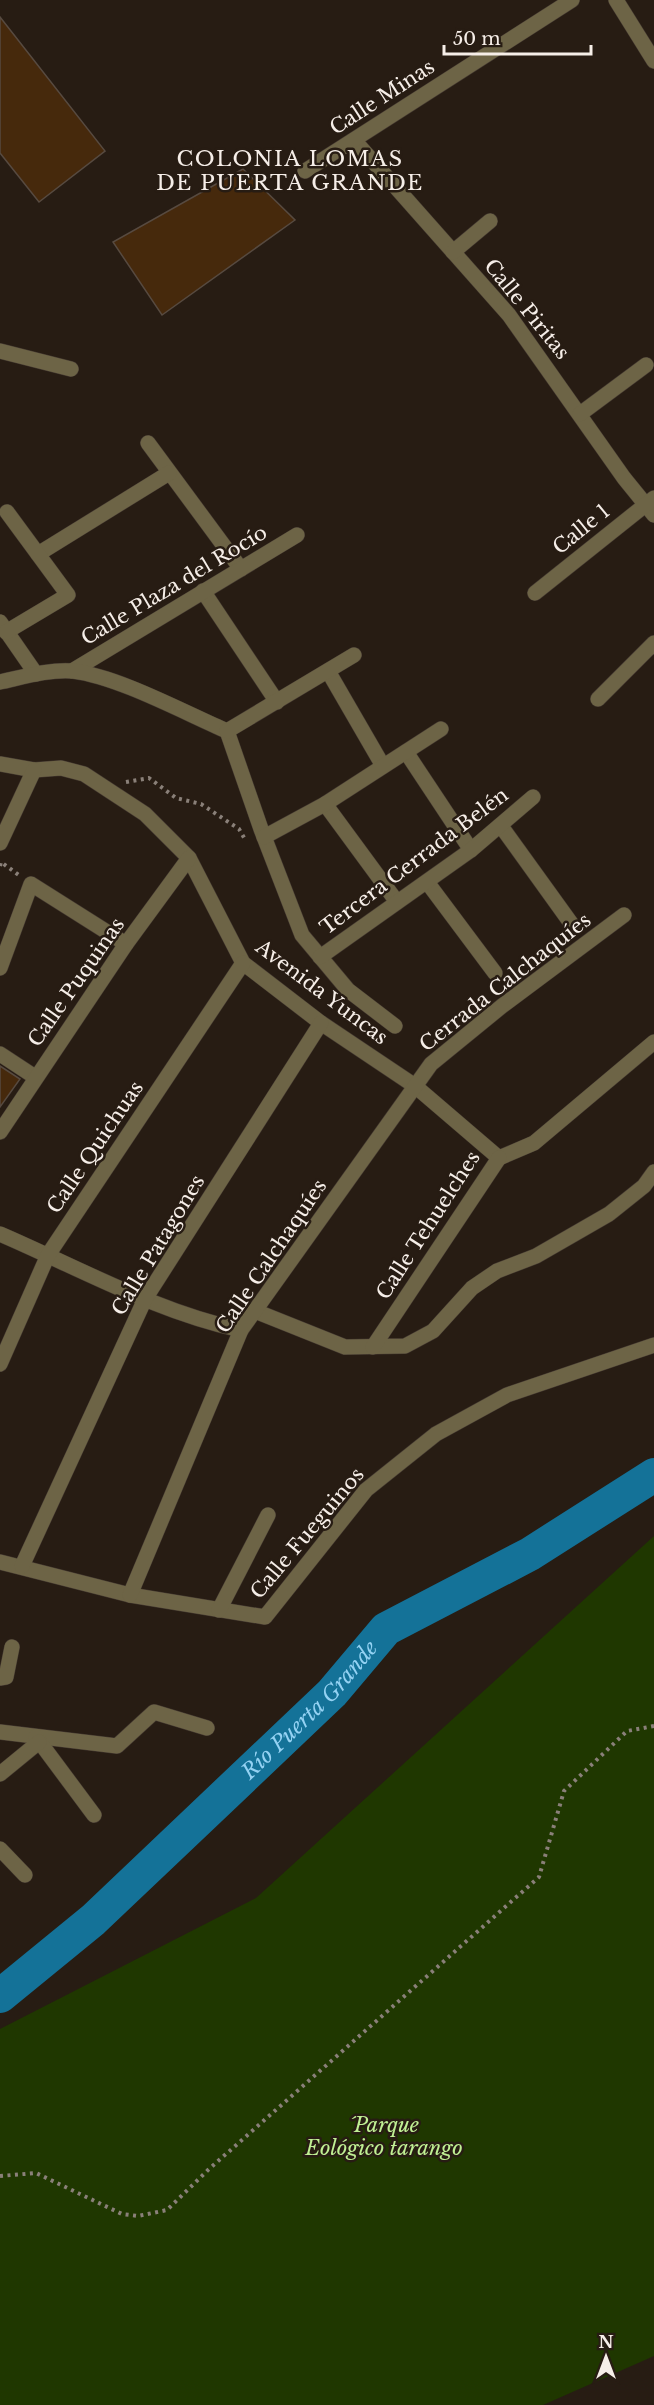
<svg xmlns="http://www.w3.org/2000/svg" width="654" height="2405" viewBox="0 0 654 2405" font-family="'Libre Baskerville',serif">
  <rect width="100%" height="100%" fill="#271c13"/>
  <polygon fill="#1f3700" points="654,1536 654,2356 543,2405 0,2405 0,2029 256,1898"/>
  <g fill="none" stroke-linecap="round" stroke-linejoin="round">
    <path stroke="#147298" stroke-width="34" id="s1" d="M0 1996 93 1920 332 1693 386 1629 530 1554 654 1475"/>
  </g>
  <g fill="#46290c" stroke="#574a40" stroke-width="1.5">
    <polygon points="0,17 105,151 39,202 0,153"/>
    <polygon points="243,169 295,220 162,315 113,242"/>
    <polygon points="0,1066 20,1079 0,1107"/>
  </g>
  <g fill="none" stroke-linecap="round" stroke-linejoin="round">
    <defs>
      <g id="minor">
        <polyline points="616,0 654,61"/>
        <polyline points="354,140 509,315 624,478 654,515"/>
        <polyline points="305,171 572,0"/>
        <polyline points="453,252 490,221"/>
        <polyline points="0,351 71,369"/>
        <polyline points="580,414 646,365"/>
        <polyline points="148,443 241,569"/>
        <polyline points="38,554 169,473"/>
        <polyline points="203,591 277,702"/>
        <polyline points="535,593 654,498"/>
        <polyline points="0,622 36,674"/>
        <polyline points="6,632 68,595 7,512"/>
        <polyline points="72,671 297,535"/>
        <polyline points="328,671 383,766"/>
        <path d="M0 682C23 677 49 669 73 671 119 677 183 712 227 731L261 829 302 935 348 990 395 1026"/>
        <polyline points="598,699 654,643"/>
        <polyline points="227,731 354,655"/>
        <polyline points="406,752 471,850"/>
        <polyline points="0,764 34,770 61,768 84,774 145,814 189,858 243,963 321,1023 415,1086 499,1158"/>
        <polyline points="325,804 397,902"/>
        <polyline points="501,826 573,926"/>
        <polyline points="264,837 325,804 441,729"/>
        <polyline points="0,843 34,770"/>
        <polyline points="427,882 495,973"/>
        <polyline points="320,957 471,850 533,797"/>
        <polyline points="0,968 31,884 126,944"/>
        <polyline points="0,1054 35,1077"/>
        <polyline points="0,1132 126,944 189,858"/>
        <polyline points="499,1158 534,1143 654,1042"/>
        <path d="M0 1234C79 1268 157 1312 241 1330"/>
        <polyline points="255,1311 345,1347 405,1346 433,1331 472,1288 497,1271 536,1256 609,1214 644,1186 654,1172"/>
        <polyline points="373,1347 499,1158"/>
        <polyline points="0,1364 48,1255 243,963"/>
        <polyline points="0,1562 130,1595 265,1617 366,1490 436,1434 507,1395 654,1345"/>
        <polyline points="22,1566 145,1299 321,1023"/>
        <polyline points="130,1595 241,1330 431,1064 502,1006 624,915"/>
        <polyline points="219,1610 268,1515"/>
        <polyline points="0,1678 6,1677 12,1647"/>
        <polyline points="0,1732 117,1746 154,1712 207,1728"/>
        <polyline points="36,1737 94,1815"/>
        <polyline points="0,1774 39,1742"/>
        <polyline points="0,1849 25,1875"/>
      </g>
    </defs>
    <use href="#minor" stroke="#443931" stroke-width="16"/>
    <g stroke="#8a8079" stroke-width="4" stroke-dasharray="3 4.5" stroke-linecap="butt">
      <polyline points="126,782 149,778 176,798 201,804 239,829 246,841"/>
      <polyline points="0,866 1,862 20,876"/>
      <polyline points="0,2176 36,2173 122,2214 138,2216 167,2210 208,2170 539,1877 564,1791 627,1731 654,1726"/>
    </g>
    <use href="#minor" stroke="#6d6446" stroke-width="15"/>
  </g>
  <g text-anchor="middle" stroke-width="5" stroke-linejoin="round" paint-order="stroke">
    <g font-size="20" fill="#f6eee8" stroke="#271c13">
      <text transform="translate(382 97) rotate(-33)" y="7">Calle Minas</text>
      <text transform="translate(527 309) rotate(51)" y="7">Calle Piritas</text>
      <text transform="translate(581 529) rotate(-39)" y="7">Calle 1</text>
      <text transform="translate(174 585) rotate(-31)" y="7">Calle Plaza del Rocío</text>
      <text transform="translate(414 861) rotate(-37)" y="7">Tercera Cerrada Belén</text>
      <text transform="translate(76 982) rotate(-55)" y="7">Calle Puquinas</text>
      <text transform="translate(505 982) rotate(-38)" y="7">Cerrada Calchaquíes</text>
      <text transform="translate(322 992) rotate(37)" y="7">Avenida Yuncas</text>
      <text transform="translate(95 1147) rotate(-56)" y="7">Calle Quichuas</text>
      <text transform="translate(428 1225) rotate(-57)" y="7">Calle Tehuelches</text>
      <text transform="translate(158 1245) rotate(-59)" y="7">Calle Patagones</text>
      <text transform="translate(271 1256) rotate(-56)" y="7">Calle Calchaquíes</text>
      <text transform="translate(307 1533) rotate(-50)" y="7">Calle Fueguinos</text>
    </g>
    <g font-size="20" font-style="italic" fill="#c0f094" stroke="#271c13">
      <text x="384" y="2132">´Parque<tspan x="384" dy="23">Eológico tarango</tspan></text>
    </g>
    <g font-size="21" letter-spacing="1.5" fill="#f6eee8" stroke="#271c13">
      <text x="290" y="166">COLONIA LOMAS<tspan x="290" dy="24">DE PUERTA GRANDE</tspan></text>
    </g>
    <g font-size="21" font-style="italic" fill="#94d2f3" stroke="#271c13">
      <text dy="7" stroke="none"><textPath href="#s1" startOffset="422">Río Puerta Grande</textPath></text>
    </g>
  </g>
  <g transform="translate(606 2357)" stroke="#271c13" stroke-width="4.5" paint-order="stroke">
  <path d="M0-4.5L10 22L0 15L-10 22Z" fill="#f6eee8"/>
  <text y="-9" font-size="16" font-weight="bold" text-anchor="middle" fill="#f6eee8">N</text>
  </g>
  <path d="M444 45v9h147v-9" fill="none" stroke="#f6eee8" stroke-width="3"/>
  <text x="453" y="45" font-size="18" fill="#f6eee8" stroke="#271c13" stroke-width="4.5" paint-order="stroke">50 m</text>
</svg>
